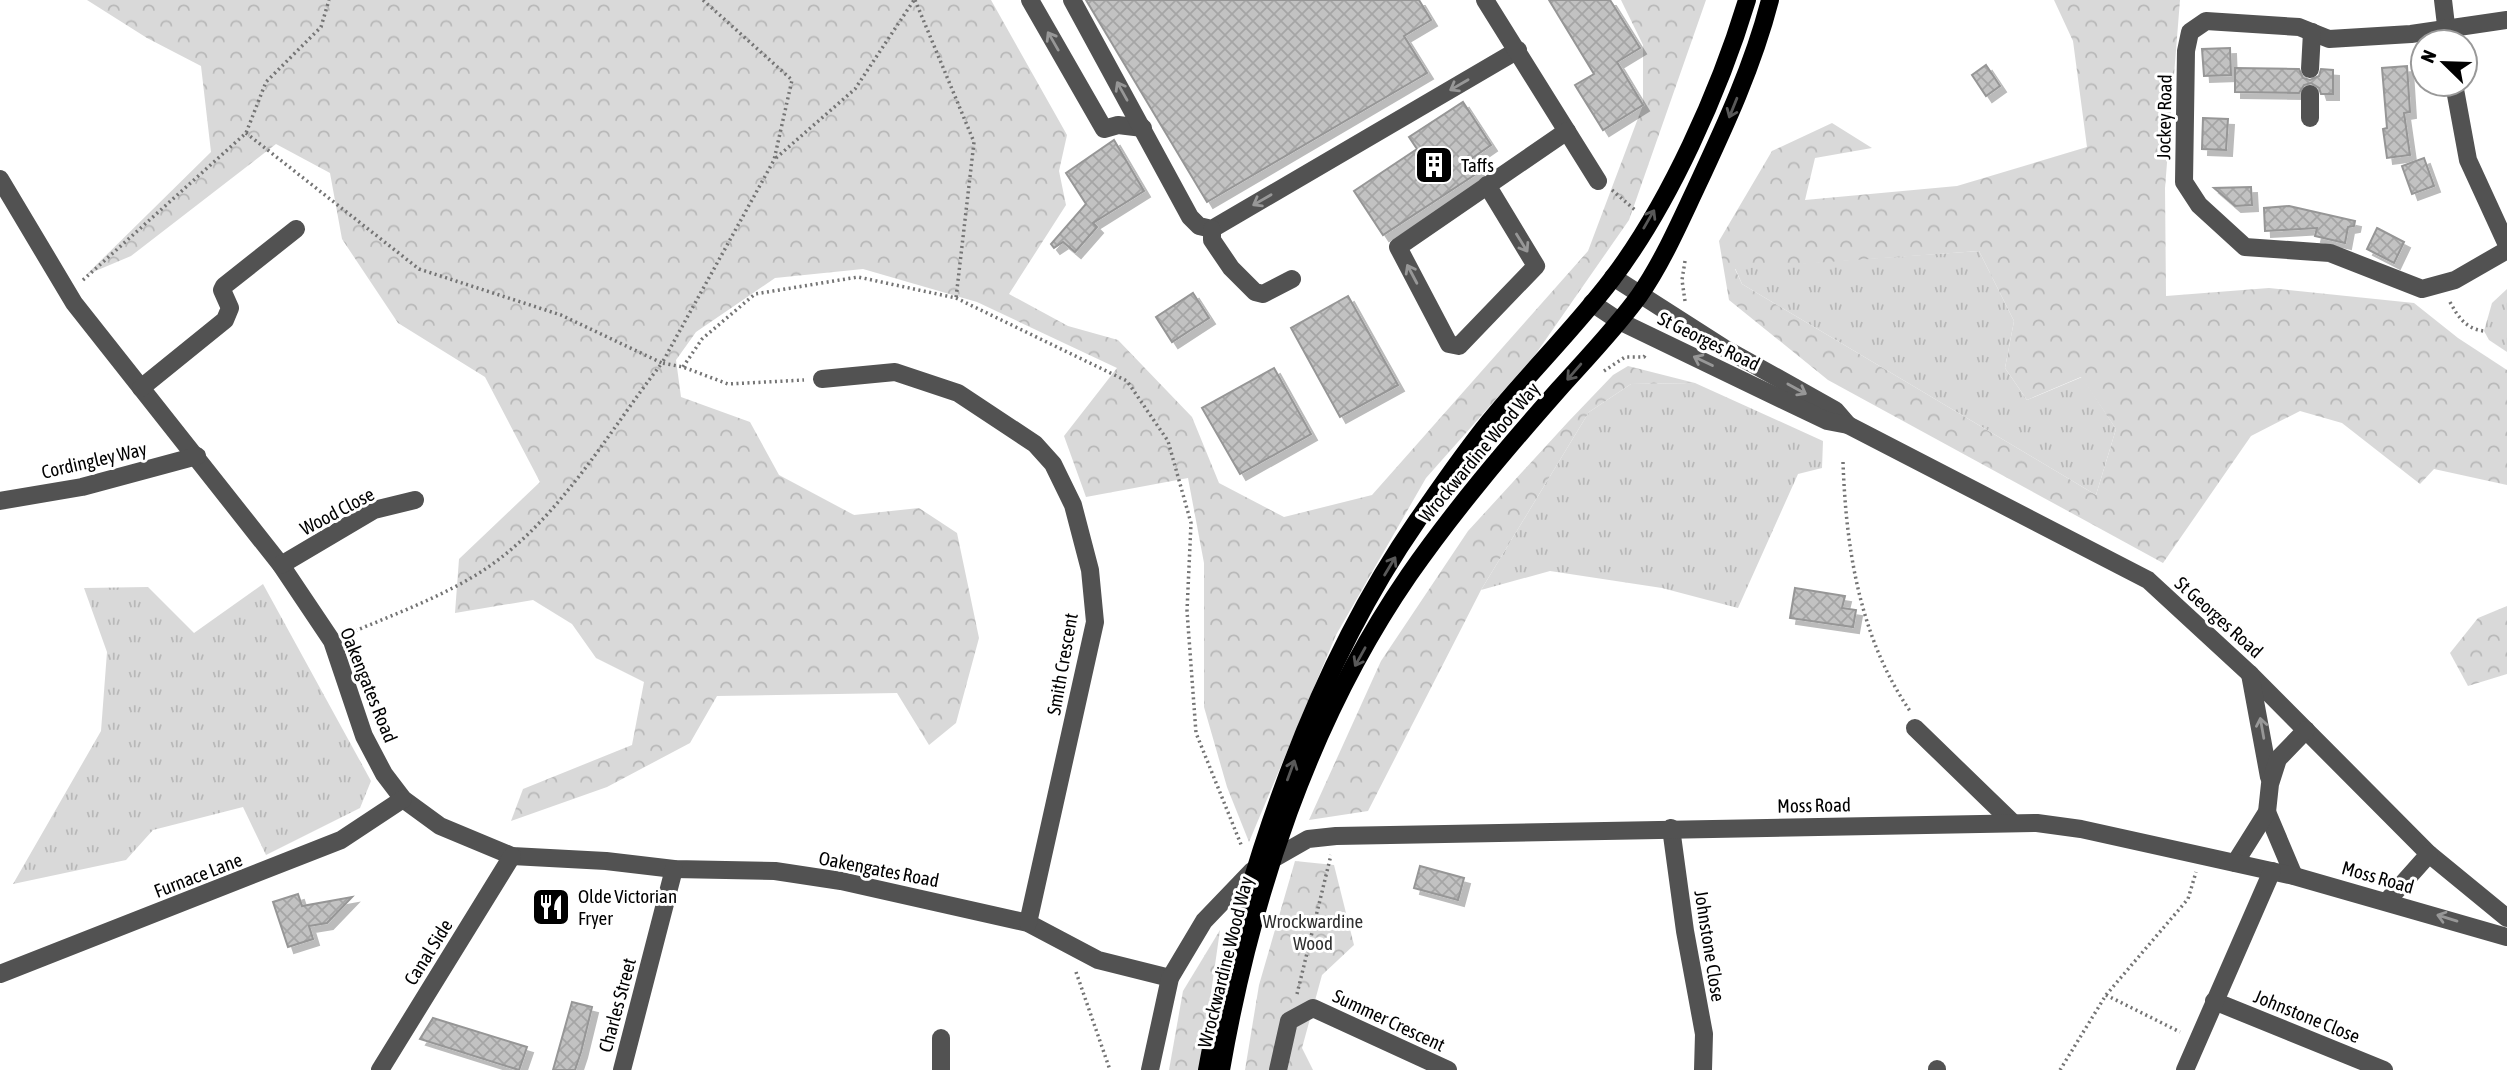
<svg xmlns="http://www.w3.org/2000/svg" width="2507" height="1070" viewBox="0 0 2507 1070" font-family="'Asap Condensed',sans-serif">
  <defs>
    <pattern id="grass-tufts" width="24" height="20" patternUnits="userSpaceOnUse" patternTransform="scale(1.75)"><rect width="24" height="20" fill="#d9d9d9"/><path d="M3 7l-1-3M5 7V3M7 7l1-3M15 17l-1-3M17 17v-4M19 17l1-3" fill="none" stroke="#b8b8b8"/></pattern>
    <pattern id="forest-crowns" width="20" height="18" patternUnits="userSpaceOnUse" patternTransform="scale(1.75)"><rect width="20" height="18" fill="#d9d9d9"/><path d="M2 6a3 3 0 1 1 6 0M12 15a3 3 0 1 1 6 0" fill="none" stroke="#b8b8b8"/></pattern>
    <pattern id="building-cross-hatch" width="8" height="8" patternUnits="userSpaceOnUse" patternTransform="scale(1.75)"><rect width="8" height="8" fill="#c2c2c2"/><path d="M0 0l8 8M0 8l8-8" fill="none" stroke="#a5a5a5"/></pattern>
    <filter id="shadow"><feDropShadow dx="6" dy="6" stdDeviation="0" flood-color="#0004"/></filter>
  </defs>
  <rect width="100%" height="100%" fill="#fff"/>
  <g fill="url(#grass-tufts)">
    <polygon points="1979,251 2014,321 2005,368 2027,400 2082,377 2116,429 2096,495 1742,284 1735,268"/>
    <polygon points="2507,289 2507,352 2489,340 2484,331 2492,303"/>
    <polygon points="1695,383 1823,441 1822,468 1798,474 1738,608 1662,588 1550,571 1481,590 1589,412 1631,384"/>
    <polygon points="263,584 371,781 360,808 266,855 243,807 153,830 126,860 13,884 101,731 107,652 84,588 148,587 194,633"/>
  </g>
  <g fill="url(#forest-crowns)" fill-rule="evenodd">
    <polygon points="87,0 991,0 1067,135 1059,171 1066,205 1009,294 1068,326 1118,340 1192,417 1219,483 1284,517 1372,495 1588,251 1643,105 1643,45 1621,0 1706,0 1629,220 1535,355 1426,478 1336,635 1249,842 1227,787 1204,707 1204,563 1188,478 1086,497 1064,436 1117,368 977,302 863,269 775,278 696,332 676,360 681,397 750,422 779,475 854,515 919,508 957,533 979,638 956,723 929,745 897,693 717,696 690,743 607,787 511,821 523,789 632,745 644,682 596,658 572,624 533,600 455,613 459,559 540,482 485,377 398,323 342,239 330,173 276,144 131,256 86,275 211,152 201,66 147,38"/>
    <path d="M2054 0H2180L2165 188 2166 296 2269 288 2414 303 2458 338 2507 370V485L2434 469 2420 484 2342 423 2300 411 2251 436 2163 563 1828 380 1729 300 1719 241 1772 151 1832 123 1872 148 1815 158 1805 200 1957 186 2087 147 2073 41ZM1979 251 2014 321 2005 368 2027 400 2081 377 2116 429 2096 495 1742 284 1735 269Z"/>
    <polygon points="1628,366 1695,383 1631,384 1589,412 1481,590 1368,811 1309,820 1381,661 1468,531 1568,422 1613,375"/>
    <polygon points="2507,606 2507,674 2468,686 2450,653 2478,618"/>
    <polygon points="1295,861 1334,865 1354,945 1322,975 1302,1048 1313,1070 1245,1070 1259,985"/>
    <polygon points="1220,930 1200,1070 1169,1070 1183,991"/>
  </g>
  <g fill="url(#building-cross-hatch)" stroke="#969696" stroke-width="2" filter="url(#shadow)">
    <polygon points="1086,0 1419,0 1431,20 1404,36 1427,73 1207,202"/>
    <polygon points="1549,0 1610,0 1640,48 1617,62 1643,105 1603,130 1575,85 1594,74"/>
    <polygon points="2230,48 2231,75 2204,76 2202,49"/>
    <polygon points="1986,65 2000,86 1986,96 1972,75"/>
    <polygon points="2407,66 2410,112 2404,113 2410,155 2387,158 2383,129 2387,128 2382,68"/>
    <polygon points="2235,68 2299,69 2303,78 2310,80 2319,76 2321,69 2333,70 2333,94 2321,94 2319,88 2311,83 2304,85 2299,93 2235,92"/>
    <polygon points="1463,102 1491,145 1471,159 1479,172 1383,235 1354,191 1417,149 1409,137"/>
    <polygon points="2203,118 2228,119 2226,150 2202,149"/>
    <polygon points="1114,140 1144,191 1093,223 1097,227 1075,252 1063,242 1054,248 1051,244 1086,204 1066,173"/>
    <polygon points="2424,158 2434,186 2412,194 2402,166"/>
    <polygon points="2251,187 2252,205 2235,206 2214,188"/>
    <polygon points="2289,206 2355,221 2354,226 2348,227 2345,243 2315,236 2317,228 2265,231 2264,208"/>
    <polygon points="2377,228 2404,242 2394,263 2367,249"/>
    <polygon points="1193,293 1209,318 1172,342 1156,317"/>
    <polygon points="1348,296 1398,385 1340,417 1291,328"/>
    <polygon points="1274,368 1311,434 1240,474 1202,408"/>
    <polygon points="1795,588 1845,596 1842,608 1856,610 1853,627 1790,618"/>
    <polygon points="1420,866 1464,878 1458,900 1414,888"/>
    <polygon points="298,894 302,906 352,897 327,923 309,926 313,939 288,947 273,902"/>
    <polygon points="572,1002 592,1007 581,1052 575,1070 553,1070"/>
    <polygon points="433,1018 527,1047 519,1070 420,1039"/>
  </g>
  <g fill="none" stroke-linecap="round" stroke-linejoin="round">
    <g stroke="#747474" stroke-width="3.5" stroke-dasharray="2 3.5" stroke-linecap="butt">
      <polyline points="703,0 792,80 774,160 662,363 683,367 728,384 804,380"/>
      <polyline points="915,0 974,142 956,298"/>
      <path d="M246 133 419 269 561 315 662 363C606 435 556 526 476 575 436 599 393 615 350 633"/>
      <polyline points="776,158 855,89 914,0"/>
      <polyline points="1612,190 1635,210"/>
      <polyline points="1685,261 1682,280 1685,301"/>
      <polyline points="83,280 246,133 266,82 321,27 329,0"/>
      <path d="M2450 302C2458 317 2466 329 2484 331"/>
      <polyline points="683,367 702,339 755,294 858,277 956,298 1127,381 1168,441 1191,523 1187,611 1196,733 1242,847"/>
      <polyline points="1604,371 1625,357 1644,357 1646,354"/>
      <path d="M1843 462C1846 550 1860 638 1910 711"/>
      <polyline points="1076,972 1110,1070"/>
      <polyline points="1297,994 1331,855"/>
      <polyline points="2106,995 2180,1032"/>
      <polyline points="2060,1070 2106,995 2188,899 2196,872"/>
    </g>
    <g stroke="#525252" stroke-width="18">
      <polyline points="1030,0 1104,129 1118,125 1143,128"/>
      <polyline points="1072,0 1190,217 1199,226 1212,229 1518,50"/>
      <polyline points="1485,0 1598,181"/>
      <polyline points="2443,0 2448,42"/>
      <polyline points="2507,20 2411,34 2329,39 2299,27 2206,21 2190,32 2186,51 2184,182 2199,205 2245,247 2330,253 2422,289 2455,280 2507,250"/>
      <polyline points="2310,69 2312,32"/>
      <polyline points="2454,84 2468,160 2507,245"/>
      <polyline points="2310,118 2310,94"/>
      <polyline points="0,179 74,303 281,565 332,641 364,736 384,774 403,799 440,826 512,856 606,861 674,869 775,871 841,881 1028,923 1098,960 1170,978"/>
      <polyline points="1487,185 1536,266 1459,346 1449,344 1398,247 1567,131"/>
      <polyline points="1212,229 1212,240 1231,268 1255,292 1263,294 1292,279"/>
      <polyline points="1613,277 1724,348 1835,410 1848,425"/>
      <polyline points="1592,303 1619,321 1827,421 1848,425 2148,580 2250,674 2429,854 2507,918"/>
      <polyline points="822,379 895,372 958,393 1035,444 1053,464 1073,505 1090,570 1095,622 1028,923"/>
      <polyline points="141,388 225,320 230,308 222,290 224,286 296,229"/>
      <polyline points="0,501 82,487 197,456"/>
      <polyline points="281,565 374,510 415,500"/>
      <polyline points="2250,674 2269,777"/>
      <polyline points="1915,728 2013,823"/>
      <polyline points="2267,812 2294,876"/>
      <polyline points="1671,828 1685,931 1704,1034 1703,1070"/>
      <polyline points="2235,863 2267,812 2270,784 2278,759 2306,730"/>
      <polyline points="2388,900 2429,854"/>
      <polyline points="0,974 341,840 403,799"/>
      <polyline points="2214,1001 2384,1070"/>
      <polyline points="380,1070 512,856"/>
      <polyline points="622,1070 674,869"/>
      <polyline points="941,1070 941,1038"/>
      <polyline points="1150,1070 1170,978 1204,921 1252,871 1308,839 1336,836 2037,823 2081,829 2294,876 2507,937"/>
      <polyline points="1278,1070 1289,1021 1313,1008 1448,1070"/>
      <polyline points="1937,1070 1937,1069"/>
      <polyline points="2185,1070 2272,871"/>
    </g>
    <g stroke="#000" stroke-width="18">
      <path d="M1207 1070C1240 886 1310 675 1417 521 1440 488 1463 454 1489 422 1528 374 1574 329 1612 279 1669 204 1720 90 1747 0"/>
      <path d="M1221 1070C1251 897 1309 720 1409 575 1455 509 1506 449 1559 389 1586 359 1615 329 1639 296 1662 263 1679 224 1696 188 1725 126 1753 66 1770 0"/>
    </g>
  </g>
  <defs><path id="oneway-shaft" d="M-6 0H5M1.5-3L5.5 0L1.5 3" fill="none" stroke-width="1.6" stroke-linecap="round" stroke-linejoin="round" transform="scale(1.75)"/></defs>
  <g stroke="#979797">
    <use href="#oneway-shaft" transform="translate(1053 41) rotate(-120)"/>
    <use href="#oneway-shaft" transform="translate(1459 85) rotate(150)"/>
    <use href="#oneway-shaft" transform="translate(1122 91) rotate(-119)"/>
    <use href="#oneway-shaft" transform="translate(1262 200) rotate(150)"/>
    <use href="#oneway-shaft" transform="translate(1522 243) rotate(58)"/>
    <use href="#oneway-shaft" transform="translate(1412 274) rotate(-118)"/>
    <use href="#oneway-shaft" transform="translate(1703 361) rotate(-154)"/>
    <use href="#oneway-shaft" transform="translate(1797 389) rotate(29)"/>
    <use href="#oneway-shaft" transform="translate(2262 728) rotate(-100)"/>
    <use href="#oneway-shaft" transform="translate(2447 918) rotate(-163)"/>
  </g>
  <g stroke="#595959">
    <use href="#oneway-shaft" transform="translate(1733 108) rotate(112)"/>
    <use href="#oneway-shaft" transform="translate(1649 219) rotate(-60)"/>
    <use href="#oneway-shaft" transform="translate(1574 372) rotate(131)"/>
    <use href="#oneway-shaft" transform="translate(1390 566) rotate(-59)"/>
    <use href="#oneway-shaft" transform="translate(1360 657) rotate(119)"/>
    <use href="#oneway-shaft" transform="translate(1291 770) rotate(-70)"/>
  </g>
  <defs>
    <symbol id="building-square" viewBox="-11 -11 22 22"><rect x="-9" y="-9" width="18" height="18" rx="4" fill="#000" stroke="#fff"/><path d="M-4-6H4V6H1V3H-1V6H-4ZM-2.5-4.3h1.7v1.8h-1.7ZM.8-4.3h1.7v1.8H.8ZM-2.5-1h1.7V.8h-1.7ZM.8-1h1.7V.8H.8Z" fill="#fff"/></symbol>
    <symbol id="restaurant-square" viewBox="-11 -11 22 22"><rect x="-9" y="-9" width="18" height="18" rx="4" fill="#000" stroke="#fff"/><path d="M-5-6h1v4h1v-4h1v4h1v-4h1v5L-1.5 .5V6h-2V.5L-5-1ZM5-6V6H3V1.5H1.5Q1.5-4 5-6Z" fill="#fff"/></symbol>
  </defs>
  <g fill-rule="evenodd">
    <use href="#building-square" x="1412" y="143" width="44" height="44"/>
    <use href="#restaurant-square" x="529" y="885" width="44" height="44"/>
  </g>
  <g text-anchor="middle" stroke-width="6" stroke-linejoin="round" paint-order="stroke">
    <g font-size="19" fill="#000" stroke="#fff">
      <text transform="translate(2164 117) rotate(-89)" y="7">Jockey Road</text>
      <text transform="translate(1709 341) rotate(26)" y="7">St Georges Road</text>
      <text transform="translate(1479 452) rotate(-50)" y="7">Wrockwardine Wood Way</text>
      <text transform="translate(94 460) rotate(-13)" y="7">Cordingley Way</text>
      <text transform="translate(337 511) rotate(-28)" y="7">Wood Close</text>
      <text transform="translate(2219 617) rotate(42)" y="7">St Georges Road</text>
      <text transform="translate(1062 664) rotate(-80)" y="7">Smith Crescent</text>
      <text transform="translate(369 685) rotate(68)" y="7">Oakengates Road</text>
      <text transform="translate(1814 805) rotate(-1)" y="7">Moss Road</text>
      <text transform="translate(879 869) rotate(11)" y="7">Oakengates Road</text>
      <text transform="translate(198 875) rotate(-21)" y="7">Furnace Lane</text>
      <text transform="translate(2378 877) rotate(16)" y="7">Moss Road</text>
      <text transform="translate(1710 946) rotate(81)" y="7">Johnstone Close</text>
      <text transform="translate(428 952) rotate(-58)" y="7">Canal Side</text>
      <text transform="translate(1225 962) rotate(-76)" y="7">Wrockwardine Wood Way</text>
      <text transform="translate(617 1005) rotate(-75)" y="7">Charles Street</text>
      <text transform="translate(2307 1016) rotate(22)" y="7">Johnstone Close</text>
      <text transform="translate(1389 1020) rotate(25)" y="7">Summer Crescent</text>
    </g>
    <g font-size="19" fill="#000" stroke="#fff" text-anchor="start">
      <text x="1461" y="172">Taffs</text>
      <text x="578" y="903">Olde Victorian<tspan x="578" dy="22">Fryer</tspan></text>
    </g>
    <g font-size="19" fill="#303030" stroke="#fff">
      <text x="1313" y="928">Wrockwardine<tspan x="1313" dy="22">Wood</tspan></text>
    </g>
  </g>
  <g transform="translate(2444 63) rotate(293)"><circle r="33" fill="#ffffff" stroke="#999999" stroke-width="2"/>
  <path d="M0-5L12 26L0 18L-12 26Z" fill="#000000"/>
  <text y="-10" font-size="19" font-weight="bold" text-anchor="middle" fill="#000000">N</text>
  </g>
</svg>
